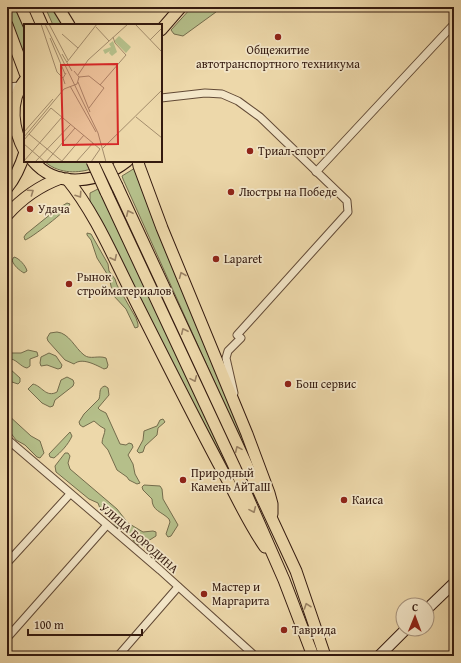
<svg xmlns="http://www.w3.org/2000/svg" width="461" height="663" viewBox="0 0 461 663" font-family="'Gentium Book Plus',serif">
  <rect width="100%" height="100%" fill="#edd8aa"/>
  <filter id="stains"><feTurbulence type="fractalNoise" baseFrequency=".005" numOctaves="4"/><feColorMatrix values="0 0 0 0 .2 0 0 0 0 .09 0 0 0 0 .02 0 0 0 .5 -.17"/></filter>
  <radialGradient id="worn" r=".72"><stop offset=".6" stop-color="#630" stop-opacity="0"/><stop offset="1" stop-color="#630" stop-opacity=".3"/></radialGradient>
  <g fill="#b5bf8a" stroke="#746c4c">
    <polygon points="7,7 16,7 25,26 25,58 7,13"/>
    <polygon points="45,7 55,7 65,25 53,25"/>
    <polygon points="192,7 218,7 216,12 183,36 174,34 171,30"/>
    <path d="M44 161H88L91 169C75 174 57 173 44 161Z"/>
    <polygon points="135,168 248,449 245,450 123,179 122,176"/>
    <polygon points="100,188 226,459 224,461 90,208 90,193"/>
    <path d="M67 203 70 204C68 210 30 239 25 240L24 237 26 234 57 209Z"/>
    <polygon points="87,233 91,234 108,264 109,271 115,279 117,285 136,318 138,324 138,327 135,328 126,309 113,295 109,277 97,258 91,240 87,235"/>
    <path d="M14 257C19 258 26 266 27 271L24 273C19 270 14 266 12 260Z"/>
    <path d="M57 332C69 333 75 348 84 355 90 360 98 355 106 358L108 365 107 368 104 369C96 365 82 357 74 364L65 360 48 341 47 338 50 333Z"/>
    <path d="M28 350 37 352 38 356 30 359V366L27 368C21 367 17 360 11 359L7 363V353H21Z"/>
    <polygon points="49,353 56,356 62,365 61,368 58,369 47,365 41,366 40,363 41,357"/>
    <polygon points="7,364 10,369 20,378 20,382 18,384 12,382 7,376"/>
    <path d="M67 377 73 380 74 383 73 386 55 400 53 406 50 407 42 403 28 389 33 384C42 386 46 398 57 392L61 380Z"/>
    <path d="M105 386 108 388 109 395 98 408 100 410 106 413 120 444 126 445 129 443 132 444 133 447 128 455 133 464 135 474 140 483 137 484 129 480 127 477 117 470 108 450 102 443C102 438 105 434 105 429L100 426 94 421 83 427 80 425 79 422 84 414 99 399C101 393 98 388 105 386Z"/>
    <polygon points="7,414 31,436 40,441 44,453 40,458 37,457 25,445 16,440 7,428"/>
    <polygon points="163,419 165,422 158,428 157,435 145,446 143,452 139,453 137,451 143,440 144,431 157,426 160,420"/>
    <path d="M70 432 72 436C68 445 61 452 54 458L50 457 49 454Z"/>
    <path d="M65 453H68L70 456 68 463 70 469 117 509 128 523 143 532 153 531 156 532V536L148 541 145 547 136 544 126 531 114 526C115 522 112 514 108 512 106 511 104 511 101 511L98 503 89 499 56 472 55 466Z"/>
    <path d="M144 485 160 486 162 489 163 499 178 525 171 536 168 537 166 534 170 522 169 519C161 511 152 511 152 499L143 490 142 487Z"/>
  </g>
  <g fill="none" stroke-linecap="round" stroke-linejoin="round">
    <defs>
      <g id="minor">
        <polyline points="161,98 205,93 222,94 238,101 260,117 347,201 348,212 237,335 241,338 228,351 226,358 234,393"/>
        <polyline points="316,172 454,24"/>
        <polyline points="7,439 160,570 255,656"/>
        <polyline points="7,563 70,494"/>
        <polyline points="7,638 107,525"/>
        <polyline points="118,656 178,587"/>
      </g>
      <polyline id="tertiary" points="7,88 20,87"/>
      <g id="secondary">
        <polyline points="427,609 454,583"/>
        <polyline points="379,656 406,629"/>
      </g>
      <g id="primary">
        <polyline points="21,7 29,25"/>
        <polyline points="34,7 42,25"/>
        <polyline points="58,7 69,25"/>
        <polyline points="7,25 25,73"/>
        <polyline points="161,30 181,7"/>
        <path d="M25 80C8 102 13 130 25 152"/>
        <path d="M33 161C58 190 100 182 127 161"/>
        <polyline points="138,161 139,166 162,228 247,434 269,493 272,504 272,514"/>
        <path d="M67 179C94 212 111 252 130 290 160 350 190 410 222 470 236 495 248 523 265 547"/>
        <polyline points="117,186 296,571 325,656"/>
        <path d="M7 188C16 177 21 165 25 152"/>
        <polyline points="106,192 234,466 284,580 313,656"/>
        <path d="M7 215C23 197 39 186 61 178"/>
      </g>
    </defs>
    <use href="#minor" stroke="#624a36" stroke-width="9"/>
    <use href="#tertiary" stroke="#624a36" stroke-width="11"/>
    <use href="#secondary" stroke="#341a0f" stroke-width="12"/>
    <use href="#primary" stroke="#341a0f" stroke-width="13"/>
    <use href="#minor" stroke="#f3e6c8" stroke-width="7"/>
    <use href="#tertiary" stroke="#f3e6c8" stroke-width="9"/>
    <use href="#secondary" stroke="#f3e6c8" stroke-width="10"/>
    <use href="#primary" stroke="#edd8aa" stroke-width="11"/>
    <defs>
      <g id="primary-bridge">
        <polyline points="92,161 106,192"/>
        <polyline points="105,161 117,186"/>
      </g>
    </defs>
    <use href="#primary-bridge" stroke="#341a0f" stroke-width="13" stroke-linecap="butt"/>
    <use href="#primary-bridge" stroke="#edd8aa" stroke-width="11"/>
  </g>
  <defs><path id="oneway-chevron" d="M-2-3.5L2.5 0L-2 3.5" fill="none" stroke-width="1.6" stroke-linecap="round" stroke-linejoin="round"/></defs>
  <g stroke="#9a8264">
    <use href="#oneway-chevron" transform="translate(31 192) rotate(-35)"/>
    <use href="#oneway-chevron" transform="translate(79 195) rotate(56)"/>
    <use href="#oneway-chevron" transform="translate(129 213) rotate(-115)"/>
    <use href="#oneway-chevron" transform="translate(114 258) rotate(64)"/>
    <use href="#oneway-chevron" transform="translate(182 275) rotate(-112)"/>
    <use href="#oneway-chevron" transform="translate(184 331) rotate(-115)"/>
    <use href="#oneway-chevron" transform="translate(194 379) rotate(66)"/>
    <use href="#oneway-chevron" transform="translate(238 449) rotate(-114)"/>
    <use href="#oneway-chevron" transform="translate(253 510) rotate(66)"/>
    <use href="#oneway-chevron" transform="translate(307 606) rotate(-109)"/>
  </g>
  <g fill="#8f2418" stroke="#f3e6c8" stroke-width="1.5">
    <circle cx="278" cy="37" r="4"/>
    <circle cx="250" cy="151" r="4"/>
    <circle cx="231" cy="192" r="4"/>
    <circle cx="30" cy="209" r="4"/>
    <circle cx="216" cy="259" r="4"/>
    <circle cx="69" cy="284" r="4"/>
    <circle cx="288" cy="384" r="4"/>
    <circle cx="183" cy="480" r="4"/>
    <circle cx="344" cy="500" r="4"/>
    <circle cx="204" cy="594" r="4"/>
    <circle cx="284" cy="630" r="4"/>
  </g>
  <g text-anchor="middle" stroke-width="3.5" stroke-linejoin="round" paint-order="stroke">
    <g font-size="12" fill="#341a0f" stroke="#f3e6c8" text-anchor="start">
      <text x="278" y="54" text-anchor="middle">Общежитие<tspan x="278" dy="14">автотранспортного техникума</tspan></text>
      <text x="258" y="155">Триал-спорт</text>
      <text x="239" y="196">Люстры на Победе</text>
      <text x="38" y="213">Удача</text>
      <text x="224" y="263">Laparet</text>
      <text x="77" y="281">Рынок<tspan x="77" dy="14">стройматериалов</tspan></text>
      <text x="296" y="388">Бош сервис</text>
      <text x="191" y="477">Природный<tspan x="191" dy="14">Камень АйТаШ</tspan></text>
      <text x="352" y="504">Каиса</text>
      <text x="212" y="591">Мастер и<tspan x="212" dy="14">Маргарита</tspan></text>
      <text x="292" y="634">Таврида</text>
    </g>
    <g font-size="12" fill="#341a0f" stroke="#f3e6c8">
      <text transform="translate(139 538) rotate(41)" y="4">УЛИЦА БОРОДИНА</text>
    </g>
  </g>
  <g transform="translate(24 24)">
    <rect width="138" height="138" fill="#edd8aa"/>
    <path d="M95 12 107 23 102 29 90 17ZM89 17 93 28 88 32 85 29 86 27 81 30 79 26 87 23 85 20Z" fill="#b5bf8a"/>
    <path fill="none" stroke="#a38c6c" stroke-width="1" d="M17 0 33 48 39 54M21 0 74 109 82 138M25 0 44 36M111 0 138 28M72 3 85 17M38 10 54 24M26 14 41 50M126 16 138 4M38 30 48 47M43 38 73 0M54 51 64 36 104 0M55 53 65 52 80 64 65 84M54 58 66 88M41 60 39 54 42 49M76 61 102 31 91 19 89 13M46 62 72 108M112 93 138 114M0 108 29 75M5 110 39 138M0 113 40 65 53 60 55 53 50 47M0 116 27 84 76 125 67 138M0 120 21 138M79 124 138 66M0 137 38 93M38 137 60 111M11 138 47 100M22 138 51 104M52 138 69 119"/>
    <path fill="#d62828" fill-opacity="0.15" stroke="#d62828" stroke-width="2" d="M93 40 94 120 39 121 37 41Z"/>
    <rect width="138" height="138" fill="none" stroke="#341a0f" stroke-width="2"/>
  </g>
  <rect width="461" height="663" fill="none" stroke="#edd8aa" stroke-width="24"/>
  <rect x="8" y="8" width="445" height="647" fill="none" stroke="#341a0f" stroke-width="2"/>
  <rect x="12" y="12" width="437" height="639" fill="none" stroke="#341a0f"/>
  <g transform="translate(415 617) rotate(1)"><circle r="19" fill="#f3e6c8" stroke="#a7947e"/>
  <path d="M0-3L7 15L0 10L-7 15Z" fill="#8f2418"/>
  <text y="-6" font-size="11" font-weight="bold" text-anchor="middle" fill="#341a0f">С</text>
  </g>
  <path d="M28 629v6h114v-6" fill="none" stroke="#341a0f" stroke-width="2"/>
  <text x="34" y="629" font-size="12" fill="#341a0f" stroke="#f3e6c8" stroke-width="3" paint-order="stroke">100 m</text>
  <rect width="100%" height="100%" filter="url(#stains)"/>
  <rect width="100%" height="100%" fill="url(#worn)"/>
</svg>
